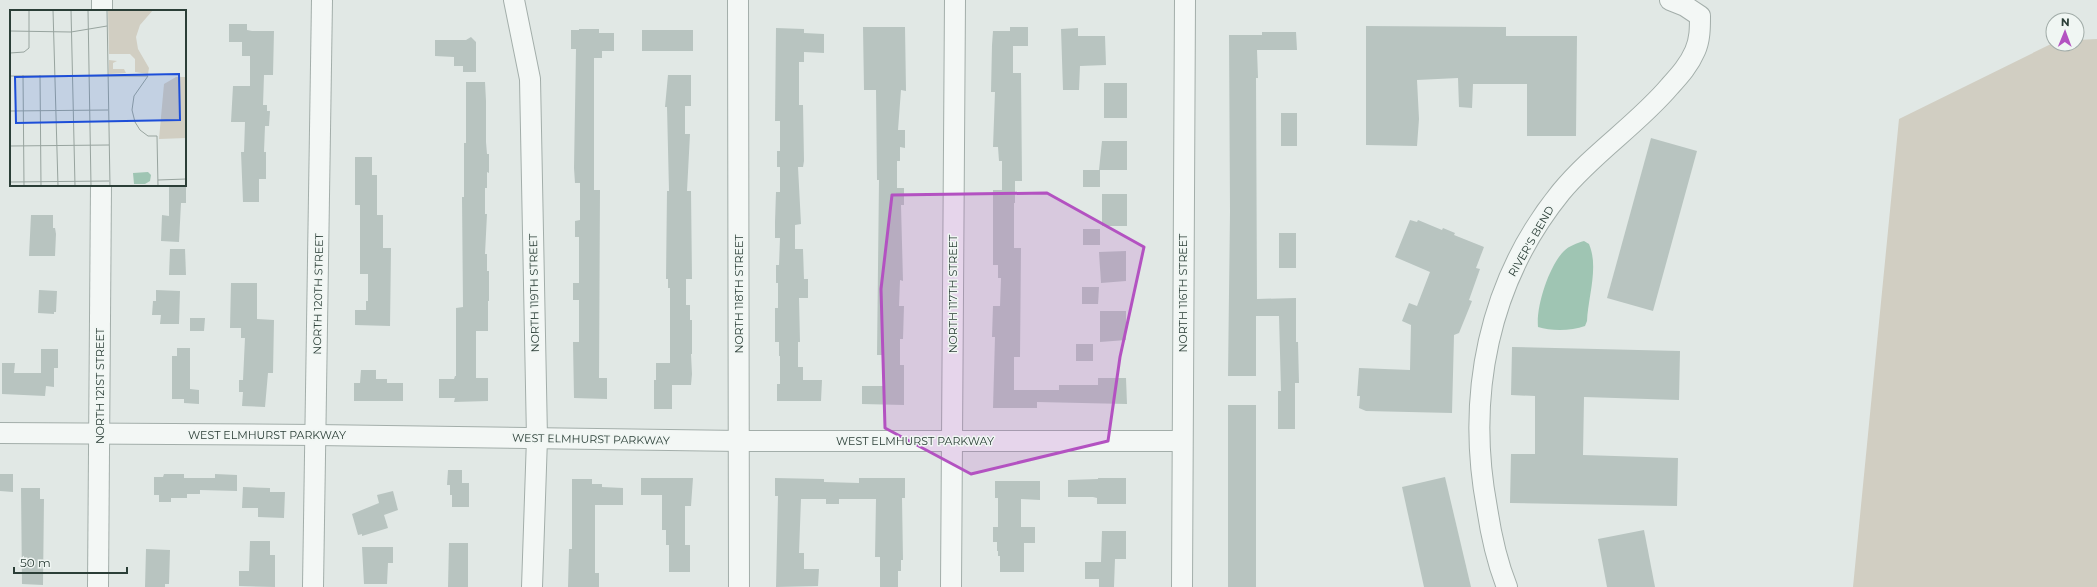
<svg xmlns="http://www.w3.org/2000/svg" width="2097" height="587" viewBox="0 0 2097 587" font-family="Montserrat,sans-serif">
  <rect width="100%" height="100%" fill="#e1e8e5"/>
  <polygon fill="#d1cec2" points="2097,39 2097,587 1853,587 1899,119 2053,43 2077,44 2077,40"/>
  <path fill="#9fc5b3" d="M1584 241 1589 244C1599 267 1588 297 1587 321L1585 326C1571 331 1551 331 1538 327 1536 306 1549 266 1564 251 1569 246 1577 243 1584 241Z"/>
  <g fill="#b8c4c0">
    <polygon points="229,24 247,24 247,30 252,31 274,31 273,75 264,75 263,105 267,105 267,111 270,111 269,126 265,126 264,152 266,152 266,179 259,179 259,202 243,202 241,152 244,152 245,122 231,122 233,86 250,86 250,56 242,56 242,42 229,42"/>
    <polygon points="1366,26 1506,27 1506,36 1577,36 1576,136 1527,136 1527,84 1473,84 1472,108 1459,107 1458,78 1417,80 1419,119 1417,146 1366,145"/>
    <polygon points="863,27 905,27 906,91 901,90 898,130 905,130 905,148 900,147 900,161 897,161 897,188 904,188 904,205 901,205 903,281 900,280 899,306 904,306 903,339 900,339 900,365 904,365 904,405 862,404 862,386 884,386 884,355 877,355 879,180 877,180 876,90 864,90"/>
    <polygon points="1010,27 1028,27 1028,46 1013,46 1013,73 1021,73 1022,181 1015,181 1015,203 1014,203 1014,248 1021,248 1020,357 1014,357 1014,390 1059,390 1059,385 1098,385 1098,378 1126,378 1127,404 1037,402 1037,408 993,408 995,337 992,337 993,306 1000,306 1001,278 998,278 998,265 993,265 993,190 1002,190 1002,161 999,161 998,147 993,147 995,92 991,92 992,45 993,31 1010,31"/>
    <polygon points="776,28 804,29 804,33 824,34 824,53 804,52 804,62 799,62 799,105 803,105 804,161 803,167 798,167 801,224 795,225 795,249 803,249 804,279 808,279 808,298 799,298 800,342 798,342 798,367 803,367 803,380 822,380 821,401 777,401 777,384 780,384 780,356 779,356 779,342 775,342 775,308 778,308 778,283 776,283 776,265 779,265 780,238 775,238 775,222 776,192 780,192 780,167 777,167 777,151 780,151 780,121 775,121"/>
    <polygon points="1078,28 1078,36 1105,36 1106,65 1080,66 1079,90 1063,90 1061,29"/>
    <polygon points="579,29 599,29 599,33 614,33 614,51 602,51 602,58 594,58 594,190 600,190 599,378 607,378 607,399 574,398 573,342 579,342 579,300 573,300 573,283 579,283 579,237 575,237 575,221 580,220 580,183 575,183 574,168 576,49 571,49 571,30 579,30"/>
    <rect x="642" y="30" width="51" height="21"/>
    <polygon points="1262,32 1296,32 1297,50 1257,50 1258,78 1256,78 1257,299 1296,298 1296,342 1298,342 1299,383 1295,383 1295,429 1278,429 1278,391 1281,391 1279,316 1256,316 1256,376 1228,376 1230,212 1229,35 1262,35"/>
    <polygon points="471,37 476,42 476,72 463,72 463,66 454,66 454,57 435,56 435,40 466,40"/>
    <polygon points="668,75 691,75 691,106 685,106 685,134 690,134 687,191 691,191 692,279 686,279 686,305 690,305 690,320 692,320 692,354 691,354 692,374 691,385 672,385 672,409 654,409 654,380 656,380 656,363 670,363 670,288 668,288 668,279 666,279 667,191 669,191 667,107 665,107"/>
    <polygon points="466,82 485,82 486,101 486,142 487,154 489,154 489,173 487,172 487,188 485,188 485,214 487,214 485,254 487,254 487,271 489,271 489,301 488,301 488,331 476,331 476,378 488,378 488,401 454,402 455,398 439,398 439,379 454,379 455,376 456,376 456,308 463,307 462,197 464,197 464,143 466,143"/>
    <rect x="1104" y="83" width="23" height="35"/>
    <rect x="1281" y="113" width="16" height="33"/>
    <polygon points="1651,138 1697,151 1653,311 1607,298"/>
    <polygon points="1102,141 1127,141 1127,170 1100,170 1100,187 1083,187 1083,170 1099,170"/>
    <polygon points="355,157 372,157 372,175 377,175 377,215 383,215 383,248 391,248 390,326 355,325 355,310 366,310 366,301 368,301 368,274 360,274 360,205 355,205"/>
    <polygon points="169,187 186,187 186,203 181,203 179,242 161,241 162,215 169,216"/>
    <rect x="1102" y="194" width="25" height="32"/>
    <polygon points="31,215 53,215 53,228 55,228 56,234 55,256 29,256"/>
    <polygon points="1410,220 1417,222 1418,220 1442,230 1443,228 1455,233 1454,235 1484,247 1476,268 1480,269 1469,300 1472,301 1459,333 1454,335 1452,413 1366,411 1359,408 1360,396 1357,396 1359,368 1410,370 1411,325 1402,321 1409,303 1417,306 1430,272 1395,257"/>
    <rect x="1083" y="229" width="17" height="16"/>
    <rect x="1279" y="233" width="17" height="35"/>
    <polygon points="170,249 185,249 186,275 169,275"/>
    <polygon points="1126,251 1126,281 1101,283 1099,252"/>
    <polygon points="231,283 257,283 257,319 274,320 273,373 268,373 265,407 242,406 243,392 239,392 239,380 243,380 245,338 241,338 241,328 230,328"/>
    <polygon points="1082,287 1099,287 1098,304 1082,304"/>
    <polygon points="39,290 57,291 56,312 54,312 54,314 38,313"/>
    <polygon points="156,290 180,291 179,324 160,324 161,315 152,315 153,301 156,301"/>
    <polygon points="1100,311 1126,311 1126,340 1100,342"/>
    <polygon points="190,318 205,318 204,331 190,331"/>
    <rect x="1076" y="344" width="17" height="17"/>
    <polygon points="1512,347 1680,351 1679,400 1584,397 1583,455 1678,458 1677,506 1510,503 1511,454 1535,454 1535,396 1511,395"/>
    <polygon points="177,348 190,348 190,389 199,390 199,404 184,403 184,399 172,399 172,356 177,356"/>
    <polygon points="41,349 58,349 58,368 54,368 54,387 46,386 45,396 2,394 2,363 15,363 14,373 41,373"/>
    <polygon points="361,370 376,370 376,379 387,379 387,383 403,383 403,401 354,401 354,383 360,383"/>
    <rect x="1228" y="405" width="28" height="182"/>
    <polygon points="448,470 462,470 462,483 469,483 469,507 452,507 452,495 450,495 450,485 447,485"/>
    <polygon points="0,474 13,474 13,492 0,491"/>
    <polygon points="164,474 184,474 184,478 215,478 215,474 237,475 237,491 200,490 200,494 187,494 187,498 171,498 171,502 159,502 159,495 154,495 154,477 163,477"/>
    <polygon points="1445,477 1471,587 1424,587 1402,487"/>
    <polygon points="641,478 693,478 691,506 685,506 685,545 690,545 690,572 669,572 669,545 666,545 666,530 662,530 662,495 641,495"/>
    <polygon points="775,478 824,479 824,482 859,483 859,478 905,478 905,498 902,498 903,560 901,560 901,571 898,571 898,587 880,587 880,557 875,557 876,499 839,499 839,504 826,504 826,499 801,499 799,553 804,553 804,569 819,569 818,586 776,587 778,496 775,496"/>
    <polygon points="1098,478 1126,478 1126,504 1097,504 1097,498 1093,497 1068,497 1068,480 1098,479"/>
    <polygon points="572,479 592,479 592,484 602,484 602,487 623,488 623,505 595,505 595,573 599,573 599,587 568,587 569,549 572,549"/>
    <polygon points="995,481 1040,481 1040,500 1021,499 1021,527 1035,527 1035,543 1024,543 1024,572 1000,572 1000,556 998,556 998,551 997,551 997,542 993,542 993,527 998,527 998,498 995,498"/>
    <polygon points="243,487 270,488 270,492 285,492 284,518 258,517 258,508 242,508"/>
    <polygon points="21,488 40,488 40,499 44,499 43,585 22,584"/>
    <polygon points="393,491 398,510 384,515 388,528 362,536 362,534 358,535 352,514 379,503 377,495"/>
    <polygon points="1644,530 1655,587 1607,587 1598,539"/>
    <polygon points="1102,531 1126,531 1126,559 1115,559 1114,587 1099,587 1099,579 1085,579 1085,562 1101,562"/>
    <polygon points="250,541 270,541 270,555 275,555 275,587 239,586 239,571 249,571"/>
    <polygon points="449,543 468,543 468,587 448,587"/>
    <polygon points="362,547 393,547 393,563 388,563 387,584 364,584"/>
    <polygon points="146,549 170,550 169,584 165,584 165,587 145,587"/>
  </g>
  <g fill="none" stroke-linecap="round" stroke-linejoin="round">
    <defs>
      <g id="minor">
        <polyline points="514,0 530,79 537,438 532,587"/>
        <polyline points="738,0 739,587"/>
        <polyline points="102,11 102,0"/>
        <polyline points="0,433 316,435 740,441 1182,441"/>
        <polyline points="98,587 101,185"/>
        <polyline points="313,587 322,0"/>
        <polyline points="951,587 955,0"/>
        <polyline points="1182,587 1185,0"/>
        <path d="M1507 587C1497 562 1491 535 1487 508 1466 396 1488 282 1561 192 1593 153 1638 124 1670 86 1680 75 1689 65 1695 51 1700 40 1700 28 1700 16L1685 6 1670 0"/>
      </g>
    </defs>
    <use href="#minor" stroke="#a3aeaa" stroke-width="22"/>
    <use href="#minor" stroke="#f3f7f5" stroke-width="20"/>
  </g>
  <path fill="#b352c1" fill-opacity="0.2" stroke="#b352c1" stroke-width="3" stroke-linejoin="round" d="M1047 193 1144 247 1120 357 1108 441 971 474 885 428 881 289 892 195Z"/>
  <g text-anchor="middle" stroke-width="3" stroke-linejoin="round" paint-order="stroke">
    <g font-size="11" fill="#2b3e37" stroke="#f0f6f3">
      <text transform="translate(1531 241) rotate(-60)" y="4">RIVER'S BEND</text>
      <text transform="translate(534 293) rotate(-91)" y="4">NORTH 119TH STREET</text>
      <text transform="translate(1183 293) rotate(-90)" y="4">NORTH 116TH STREET</text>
      <text transform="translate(318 294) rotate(-89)" y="4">NORTH 120TH STREET</text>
      <text transform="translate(739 294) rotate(-90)" y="4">NORTH 118TH STREET</text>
      <text transform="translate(953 294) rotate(-90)" y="4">NORTH 117TH STREET</text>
      <text transform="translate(100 386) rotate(-90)" y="4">NORTH 121ST STREET</text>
      <text x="267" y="439">WEST ELMHURST PARKWAY</text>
      <text transform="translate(591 439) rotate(1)" y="4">WEST ELMHURST PARKWAY</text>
      <text x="915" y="445">WEST ELMHURST PARKWAY</text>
    </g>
  </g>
  <g transform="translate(10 10)">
    <rect width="176" height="176" fill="#e1e8e5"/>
    <path d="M98 0H143L130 15 126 27 128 39 139 58 138 64 125 62V49L120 44H99ZM99 50 107 51 103 53V59H114L116 63 99 64ZM166 67H176V128L149 129 154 74Z" fill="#d1cec2"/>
    <path d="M138 162 141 165 140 171 135 174H124L123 163Z" fill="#9fc5b3"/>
    <path fill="none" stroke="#98a49f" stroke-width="1" d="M43 0 48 176M61 0 65 176M78 0 81 176M97 0 100 176M0 21 61 22 97 16M0 43 14 42 19 38V0M13 65 14 176M30 65 31 176M0 66H138L124 86 122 100 125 112 130 120 138 126H147L148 176M0 101 98 100M0 136 99 135M148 170 176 169M0 172 99 171"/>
    <path fill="#1d4ed8" fill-opacity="0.15" stroke="#1d4ed8" stroke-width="2" d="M169 64 170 110 6 113 5 67Z"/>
    <rect width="176" height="176" fill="none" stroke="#2b3e37" stroke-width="2"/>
  </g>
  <g transform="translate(2065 32) rotate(1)"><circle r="19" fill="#f0f6f3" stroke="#a1aca8"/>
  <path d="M0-3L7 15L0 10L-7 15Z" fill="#b352c1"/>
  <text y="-6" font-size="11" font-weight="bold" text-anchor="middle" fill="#2b3e37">N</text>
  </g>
  <path d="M14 567v6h113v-6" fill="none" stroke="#2b3e37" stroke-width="2"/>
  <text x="20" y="567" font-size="12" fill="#2b3e37" stroke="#f0f6f3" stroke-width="3" paint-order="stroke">50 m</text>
</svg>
